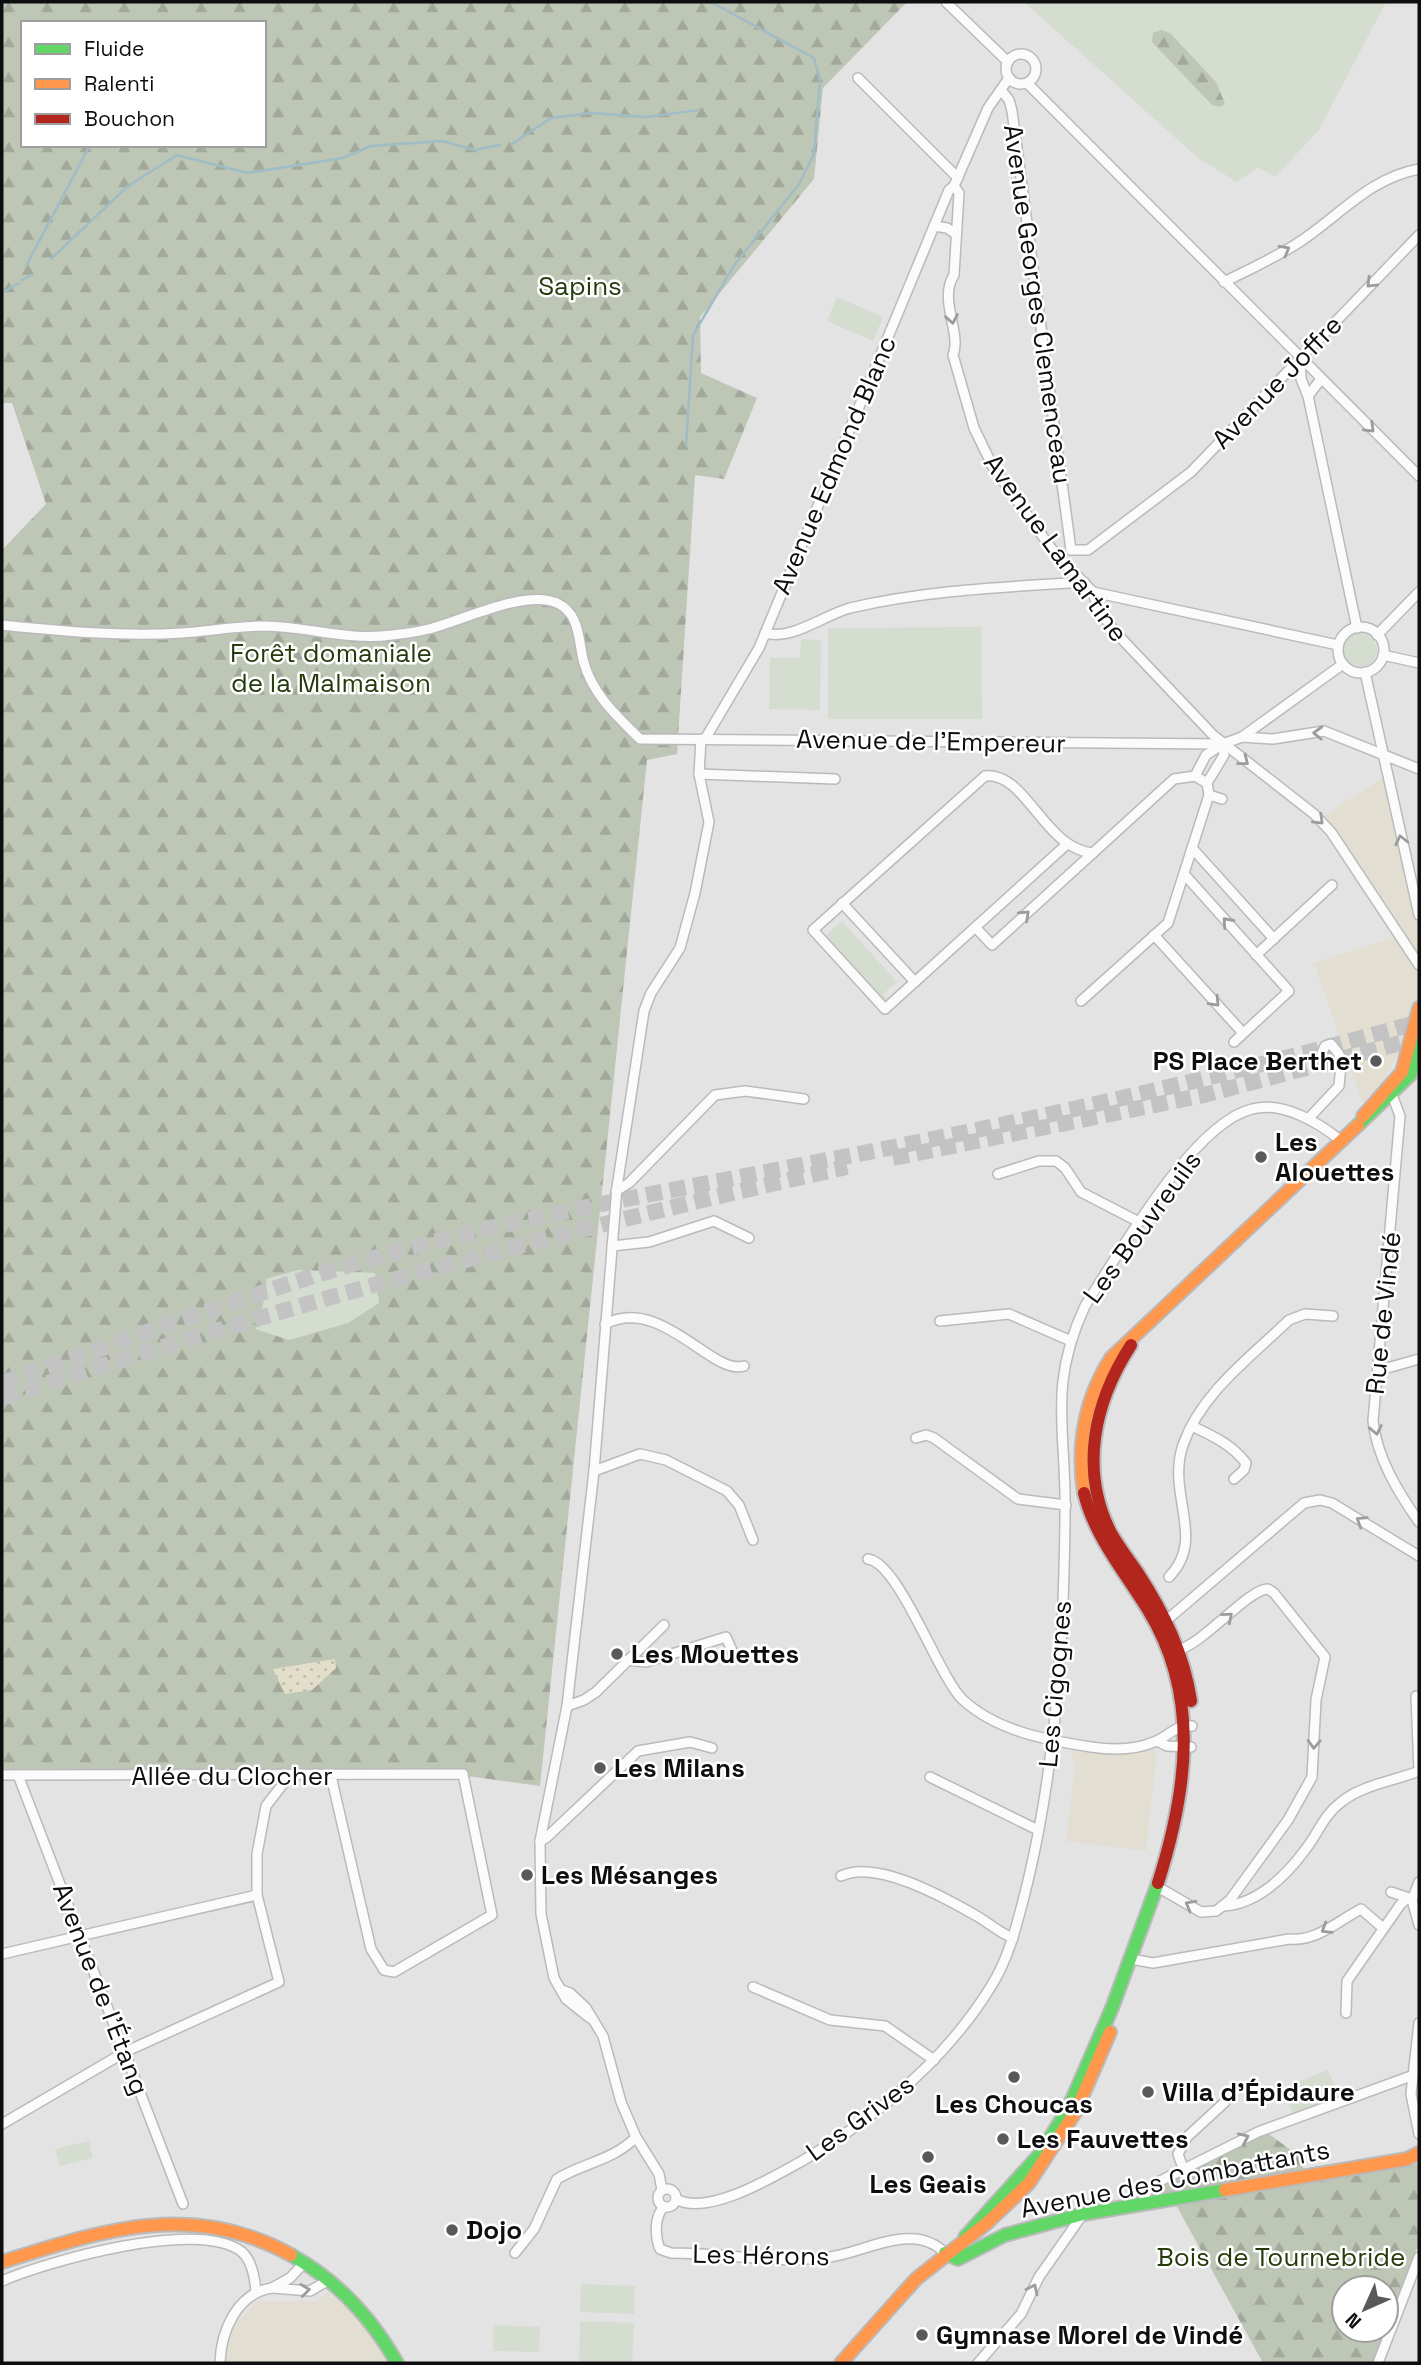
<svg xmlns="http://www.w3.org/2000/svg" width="1421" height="2365" viewBox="0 0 1421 2365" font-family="'Space Grotesk',sans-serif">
  <defs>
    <pattern id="forest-firs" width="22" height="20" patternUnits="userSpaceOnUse" patternTransform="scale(1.75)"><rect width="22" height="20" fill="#bec6b6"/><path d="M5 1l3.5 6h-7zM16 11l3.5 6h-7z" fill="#a2a99b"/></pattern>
    <pattern id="sand-dots" width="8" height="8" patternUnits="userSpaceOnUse" patternTransform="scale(1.75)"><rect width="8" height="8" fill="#e3deca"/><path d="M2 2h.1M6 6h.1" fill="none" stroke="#c2bdac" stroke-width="1.8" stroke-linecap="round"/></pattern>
  </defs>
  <rect width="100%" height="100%" fill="#e3e3e4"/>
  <g fill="#e2ded2">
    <polygon points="1387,775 1419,915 1419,1041 1403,1034 1399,1052 1384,1081 1362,1102 1314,963 1400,935 1319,819"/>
    <polygon points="1069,1741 1090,1747 1153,1742 1156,1759 1146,1851 1066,1841 1075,1767"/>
    <polygon points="328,2292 368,2327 388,2363 225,2363 233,2327 257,2301 318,2301"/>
  </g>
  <g fill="#d5dcd0">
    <polygon points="1024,2 1386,2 1319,130 1275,177 1258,167 1237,182 1198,158"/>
    <polygon points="837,297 883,317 873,341 827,321"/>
    <polygon points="981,627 982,719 828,719 828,628"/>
    <circle cx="1360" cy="650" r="17"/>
    <polygon points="801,639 821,640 820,710 769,709 770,658 800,658"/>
    <polygon points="842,921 897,982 883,994 888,1000 885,1001 824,937"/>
    <polygon points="298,1270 375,1273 379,1303 348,1323 289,1340 256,1329 267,1290 266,1279"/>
    <polygon points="1328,2070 1339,2096 1293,2114 1282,2088"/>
    <polygon points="89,2141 93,2158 60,2166 55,2149"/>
    <polygon points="581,2284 635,2286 634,2314 580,2312"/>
    <polygon points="580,2321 634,2323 632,2363 579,2363"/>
    <polygon points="493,2325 540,2327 539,2352 493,2351"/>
  </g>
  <g fill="url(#forest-firs)" fill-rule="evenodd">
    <path d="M2 2H907L823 88 814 179 700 317 701 373 757 398 724 479 695 475 677 754 647 760 540 1786 467 1776 455 1779 337 1771 2 1772V550L46 504 12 403H2ZM23 23H264V145H23ZM298 1270 375 1273 379 1303 348 1323 289 1340 256 1329 267 1290 266 1279Z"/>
    <polygon points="1161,30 1170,33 1216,82 1225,104 1220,107 1212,105 1152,42 1153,33"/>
    <path d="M1269 2134 1299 2156 1304 2171 1153 2200 1151 2191C1180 2172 1237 2139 1269 2134Z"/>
    <polygon points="1419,2164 1419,2243 1386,2329 1386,2288 1344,2288 1344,2330 1385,2330 1372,2363 1263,2363 1176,2205"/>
  </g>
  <polygon fill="url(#sand-dots)" points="335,1659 336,1668 312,1690 285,1694 273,1669"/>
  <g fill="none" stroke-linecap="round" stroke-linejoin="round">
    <g stroke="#a0bcc6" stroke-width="2.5">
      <polyline points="512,144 551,118 591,113 646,117 699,110"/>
      <polyline points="51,259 128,186 177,155 247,173 343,158 371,146 442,141 475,150 500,145"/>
      <polyline points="26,266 90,145"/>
      <polyline points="22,280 30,276"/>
      <polyline points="2,293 19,283"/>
      <polyline points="686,445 693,335 735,264 799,184 814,154 820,80 814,58 711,2"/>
    </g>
    <g stroke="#c3c3c4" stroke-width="16" stroke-dasharray="16 8" stroke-linecap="butt">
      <polyline points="893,1158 1204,1095 1419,1038"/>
      <path d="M2 1383C152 1332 302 1273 457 1236 614 1198 774 1172 933 1139 1096 1106 1259 1067 1419 1022"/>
      <path d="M2 1398C279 1307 561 1230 847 1167"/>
    </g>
    <defs>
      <g id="street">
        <polyline points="946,2 1008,62"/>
        <circle cx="1021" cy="69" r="15"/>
        <polyline points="858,78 958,178"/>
        <polyline points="1027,83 1419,476"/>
        <polyline points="1001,90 1009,100 1012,111 1071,550"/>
        <path d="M954 186 959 193 954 275C938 299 962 334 953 355L974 428 993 467 1054 552 1093 592 1098 610 1118 635 1213 735 1314 814 1331 832 1419 965"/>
        <polyline points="934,226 947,228 956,234"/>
        <path d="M1224 282C1250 269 1277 257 1301 241 1340 215 1370 178 1419 169"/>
        <polyline points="1300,358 1301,379 1308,396 1357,628"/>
        <polyline points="1308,396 1321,379"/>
        <polyline points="1071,550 1088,550 1191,472 1419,235"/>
        <polyline points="1093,592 1338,645"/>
        <path d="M2 625C62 631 121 637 182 633 210 631 237 626 266 626 309 627 349 641 392 635 404 634 417 632 429 629 462 621 524 589 557 603 581 614 578 642 584 663 593 695 618 717 640 739L1223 744"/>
        <circle cx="1361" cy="650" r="23"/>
        <path d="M765 633C791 641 824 615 850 608 926 590 1005 587 1084 582"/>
        <polyline points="1377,635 1419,592"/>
        <polyline points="1383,655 1419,663"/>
        <polyline points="1365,672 1419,915"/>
        <polyline points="1242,737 1343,664"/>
        <polyline points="705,739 759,648 949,190 954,186 988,108 1009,78"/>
        <polyline points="699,774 835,779"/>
        <polyline points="1195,776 1206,755 1223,744 1242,737 1273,739 1324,731 1419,769"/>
        <polyline points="1209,795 1222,799"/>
        <path d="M1066 845 885 1009 813 930 985 776C1026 771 1044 849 1093 853"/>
        <polyline points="1192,848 1274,939"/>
        <polyline points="1184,874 1289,991 1234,1042"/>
        <polyline points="842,903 915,982"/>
        <polyline points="976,928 992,945 1174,779 1195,776 1207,783 1224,755 1223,744"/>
        <polyline points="1154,935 1243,1033"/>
        <polyline points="1256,955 1332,885"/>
        <polyline points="1081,1001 1168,923 1209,795 1207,783"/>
        <path d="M1391 1092 1400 1116 1373 1421C1377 1458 1398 1492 1419 1522"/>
        <polyline points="1309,1118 1339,1086 1341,1065 1339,1054 1331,1044 1325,1046 1322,1053"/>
        <polyline points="998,1174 1039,1161 1056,1161 1065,1168 1081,1192 1139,1222"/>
        <polyline points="616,1191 629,1183 715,1095 745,1091 804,1099"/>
        <polyline points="612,1246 649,1242 714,1221 749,1238"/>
        <polyline points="940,1321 1009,1314 1071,1341"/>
        <path d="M605 1324C661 1295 712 1376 744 1366"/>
        <polyline points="1380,1370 1419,1359"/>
        <path d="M1192 1426C1213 1436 1231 1444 1246 1463L1244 1470 1234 1479"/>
        <polyline points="916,1438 926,1435 934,1438 1018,1499 1066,1505"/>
        <polyline points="594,1471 640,1454 666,1460 727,1491 739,1505 753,1540"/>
        <path d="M868 1559C899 1563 938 1675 962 1699 996 1731 1046 1740 1091 1747 1111 1750 1135 1750 1154 1742 1170 1736 1172 1726 1192 1726"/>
        <path d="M1169 1577C1207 1538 1166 1495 1183 1445 1201 1393 1252 1356 1289 1320L1305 1314 1333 1316"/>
        <polyline points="1161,1625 1304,1503 1320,1500 1332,1503 1419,1556"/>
        <polyline points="627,1660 646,1662 726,1637 734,1655"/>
        <polyline points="567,1706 584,1700 596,1692 664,1625"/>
        <polyline points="1157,1741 1167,1746 1191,1747"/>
        <polyline points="2,1775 463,1774 492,1915 394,1972 384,1970 371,1949 331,1776"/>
        <polyline points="18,1775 183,2204"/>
        <polyline points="930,1777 1038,1830"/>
        <polyline points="540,1841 546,1838 638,1751 690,1742 712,1748"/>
        <path d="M841 1876C876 1859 944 1897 975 1915 988 1922 999 1933 1013 1938"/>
        <polyline points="1419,1882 1412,1900 1419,1925"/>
        <path d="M1156 1890H1163L1201 1912 1216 1911 1230 1900 1288 1820 1312 1777 1316 1700 1325 1657 1274 1593 1268 1589C1248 1589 1205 1643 1176 1651"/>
        <polyline points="1391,1892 1409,1898"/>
        <path d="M1224 1906C1257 1904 1286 1876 1305 1850 1318 1834 1323 1816 1340 1803 1361 1785 1394 1781 1419 1771L1416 1696"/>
        <polyline points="2,1954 257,1895"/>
        <path d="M1131 1959 1153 1963 1289 1939C1316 1942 1338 1921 1361 1909L1383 1928"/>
        <polyline points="753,1987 830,2020 885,2026 934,2060"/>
        <polyline points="562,1990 570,1993 586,2008 603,2036 621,2102 636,2137 659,2174 662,2190"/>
        <polyline points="1346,2013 1347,1981 1400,1905 1406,1899 1412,1900"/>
        <polyline points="590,2018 566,1999 554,1978 541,1914 540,1841 567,1706 594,1471 617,1187 644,1011 651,993 680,948 695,893 709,822 699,774 701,739"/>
        <polyline points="1419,2023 1411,2094 1419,2134"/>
        <polyline points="2,2124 125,2052 279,1982 257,1895 257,1854 266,1806 289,1776"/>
        <polyline points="1183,2168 1178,2154 1187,2137 1225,2102"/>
        <circle cx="667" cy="2198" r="9"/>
        <path d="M676 2199C707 2217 773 2177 802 2161 877 2117 944 2062 990 1988 1010 1957 1018 1920 1027 1885 1056 1765 1064 1639 1065 1515 1067 1433 1047 1387 1085 1306 1118 1255 1193 1123 1252 1109 1282 1101 1318 1122 1340 1140"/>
        <polyline points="1145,2204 1144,2197 1150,2186 1258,2132 1411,2076"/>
        <path d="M664 2207C654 2216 655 2237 660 2249L671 2253C722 2253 772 2263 822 2258 848 2256 870 2244 895 2240 915 2237 931 2239 945 2253"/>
        <path d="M515 2253 534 2229 557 2179C583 2163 614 2160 636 2137"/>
        <polyline points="305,2262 290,2278 272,2288 310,2291 329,2280"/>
        <path d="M2 2281C48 2261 199 2218 242 2252 252 2261 255 2279 256 2292"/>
        <path d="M220 2363C221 2331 237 2293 272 2288"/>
        <polyline points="978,2363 1021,2314 1039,2277 1083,2214"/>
        <polyline points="1378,2363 1419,2257"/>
      </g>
      <g id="fast">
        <polyline points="1358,1125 1410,1075 1419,1036"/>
        <polyline points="965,2237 1040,2154 1068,2109 1112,2008 1158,1883"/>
        <polyline points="945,2253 958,2259 1005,2235 1083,2214 1225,2190"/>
        <path d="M291 2255C338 2281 371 2317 397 2363"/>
      </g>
      <g id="slow">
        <polyline points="1363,1116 1402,1072 1419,1008"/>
        <path d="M1084 1493C1077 1446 1085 1399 1111 1358L1358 1125"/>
        <polyline points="1225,2190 1407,2159 1419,2153"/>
        <path d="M2 2262C103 2230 192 2200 291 2255"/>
        <polyline points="841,2363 916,2279 987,2223 1029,2183 1076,2111 1110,2032"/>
      </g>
      <g id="jam">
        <path d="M1131 1345C1094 1402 1079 1470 1111 1533 1119 1547 1129 1560 1138 1573 1164 1613 1184 1654 1191 1701"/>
        <path d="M1084 1493C1095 1538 1125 1572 1148 1610 1201 1696 1187 1791 1158 1883"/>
      </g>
    </defs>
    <use href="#street" stroke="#bababb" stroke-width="12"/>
    <use href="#fast" stroke="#bababb" stroke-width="16"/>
    <use href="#slow" stroke="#bababb" stroke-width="16"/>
    <use href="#jam" stroke="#bababb" stroke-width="16"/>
    <use href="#street" stroke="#fbfbfb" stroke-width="9"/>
    <use href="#fast" stroke="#63d668" stroke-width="12"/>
    <use href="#slow" stroke="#ff974d" stroke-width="12"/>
    <use href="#jam" stroke="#b3261e" stroke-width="12"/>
  </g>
  <defs><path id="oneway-chevron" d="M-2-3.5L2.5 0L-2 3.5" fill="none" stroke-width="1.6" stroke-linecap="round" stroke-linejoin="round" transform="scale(1.75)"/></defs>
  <g stroke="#9c9c9d">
    <use href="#oneway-chevron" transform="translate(1285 250) rotate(-29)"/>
    <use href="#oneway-chevron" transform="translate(1371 283) rotate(135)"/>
    <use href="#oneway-chevron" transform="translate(952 319) rotate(80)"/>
    <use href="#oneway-chevron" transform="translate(1370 428) rotate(44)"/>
    <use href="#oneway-chevron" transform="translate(1318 733) rotate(-178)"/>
    <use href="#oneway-chevron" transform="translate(1244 761) rotate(38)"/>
    <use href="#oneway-chevron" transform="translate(1319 820) rotate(44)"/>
    <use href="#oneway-chevron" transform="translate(1401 840) rotate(-103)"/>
    <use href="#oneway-chevron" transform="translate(1025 915) rotate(-43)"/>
    <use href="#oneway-chevron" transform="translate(1227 922) rotate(-132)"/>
    <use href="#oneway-chevron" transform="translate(1215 1002) rotate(47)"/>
    <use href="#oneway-chevron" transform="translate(1376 1430) rotate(79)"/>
    <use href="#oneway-chevron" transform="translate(1361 1521) rotate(-148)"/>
    <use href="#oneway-chevron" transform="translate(1228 1617) rotate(-40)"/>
    <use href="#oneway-chevron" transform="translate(1314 1744) rotate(92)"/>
    <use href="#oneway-chevron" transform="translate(1190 1905) rotate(-151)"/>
    <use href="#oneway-chevron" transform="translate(1326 1929) rotate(148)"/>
    <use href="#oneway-chevron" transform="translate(1244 2138) rotate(-24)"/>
    <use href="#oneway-chevron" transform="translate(1033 2289) rotate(-64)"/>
    <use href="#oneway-chevron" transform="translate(305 2290) rotate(-7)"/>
  </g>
  <g fill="#59585a" stroke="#fff" stroke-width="2.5">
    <circle cx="1376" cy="1061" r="7"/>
    <circle cx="1261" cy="1157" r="7"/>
    <circle cx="617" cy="1654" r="7"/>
    <circle cx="600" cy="1768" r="7"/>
    <circle cx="527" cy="1875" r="7"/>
    <circle cx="1014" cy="2077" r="7"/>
    <circle cx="1148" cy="2092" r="7"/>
    <circle cx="1003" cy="2139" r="7"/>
    <circle cx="928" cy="2157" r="7"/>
    <circle cx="452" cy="2230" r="7"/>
    <circle cx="922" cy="2335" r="7"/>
  </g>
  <g text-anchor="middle" stroke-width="5" stroke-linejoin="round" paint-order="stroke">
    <g font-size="26" fill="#263b0b" stroke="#fff">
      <text x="580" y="295">Sapins</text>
      <text x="331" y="662">Forêt domaniale<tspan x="331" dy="30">de la Malmaison</tspan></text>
      <text x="1281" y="2266">Bois de Tournebride</text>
    </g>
    <g font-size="26" fill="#0e0d0f" stroke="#fff">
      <text transform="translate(1038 304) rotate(82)" y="9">Avenue Georges Clemenceau</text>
      <text transform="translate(1277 382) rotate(-46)" y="9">Avenue Joffre</text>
      <text transform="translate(834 465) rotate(-67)" y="9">Avenue Edmond Blanc</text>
      <text transform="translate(1056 548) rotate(54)" y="9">Avenue Lamartine</text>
      <text transform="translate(931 741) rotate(1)" y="9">Avenue de l'Empereur</text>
      <text transform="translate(1142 1227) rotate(-54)" y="9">Les Bouvreuils</text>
      <text transform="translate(1383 1313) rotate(-84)" y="9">Rue de Vindé</text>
      <text transform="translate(1055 1684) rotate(-85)" y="9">Les Cigognes</text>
      <text x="232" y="1785">Allée du Clocher</text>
      <text transform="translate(101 1989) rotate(69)" y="9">Avenue de l'Étang</text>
      <text transform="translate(860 2118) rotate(-36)" y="9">Les Grives</text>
      <text transform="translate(1175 2179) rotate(-11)" y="9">Avenue des Combattants</text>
      <text transform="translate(761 2255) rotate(1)" y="9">Les Hérons</text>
    </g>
    <g font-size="26" font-weight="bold" fill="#0e0d0f" stroke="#fff" text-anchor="start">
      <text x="1362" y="1070" text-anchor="end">PS Place Berthet</text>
      <text x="1275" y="1151">Les<tspan x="1275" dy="30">Alouettes</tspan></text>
      <text x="631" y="1663">Les Mouettes</text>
      <text x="614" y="1777">Les Milans</text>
      <text x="541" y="1884">Les Mésanges</text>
      <text x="1162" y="2101">Villa d'Épidaure</text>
      <text x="1014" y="2113" text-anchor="middle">Les Choucas</text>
      <text x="1017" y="2148">Les Fauvettes</text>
      <text x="928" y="2193" text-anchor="middle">Les Geais</text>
      <text x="466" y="2239">Dojo</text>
      <text x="936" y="2344">Gymnase Morel de Vindé</text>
    </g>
  </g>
  <rect width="1421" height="2365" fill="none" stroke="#0e0d0f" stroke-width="7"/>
  <rect x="21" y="21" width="245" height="126" fill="#ffffff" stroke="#9f9e9f" stroke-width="2"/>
  <rect x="35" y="44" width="35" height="10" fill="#63d668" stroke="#9f9e9f" stroke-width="2"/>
  <text x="84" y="56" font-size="21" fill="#0e0d0f">Fluide</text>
  <rect x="35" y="79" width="35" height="10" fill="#ff974d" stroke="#9f9e9f" stroke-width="2"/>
  <text x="84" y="91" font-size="21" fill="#0e0d0f">Ralenti</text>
  <rect x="35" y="114" width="35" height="10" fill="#b3261e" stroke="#9f9e9f" stroke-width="2"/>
  <text x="84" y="126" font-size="21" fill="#0e0d0f">Bouchon</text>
  <g transform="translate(1365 2309) rotate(225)"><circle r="33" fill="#ffffff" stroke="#9f9e9f" stroke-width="2"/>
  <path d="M0-5L12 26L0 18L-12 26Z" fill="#59585a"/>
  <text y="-10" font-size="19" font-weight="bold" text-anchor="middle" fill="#0e0d0f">N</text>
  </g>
</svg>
